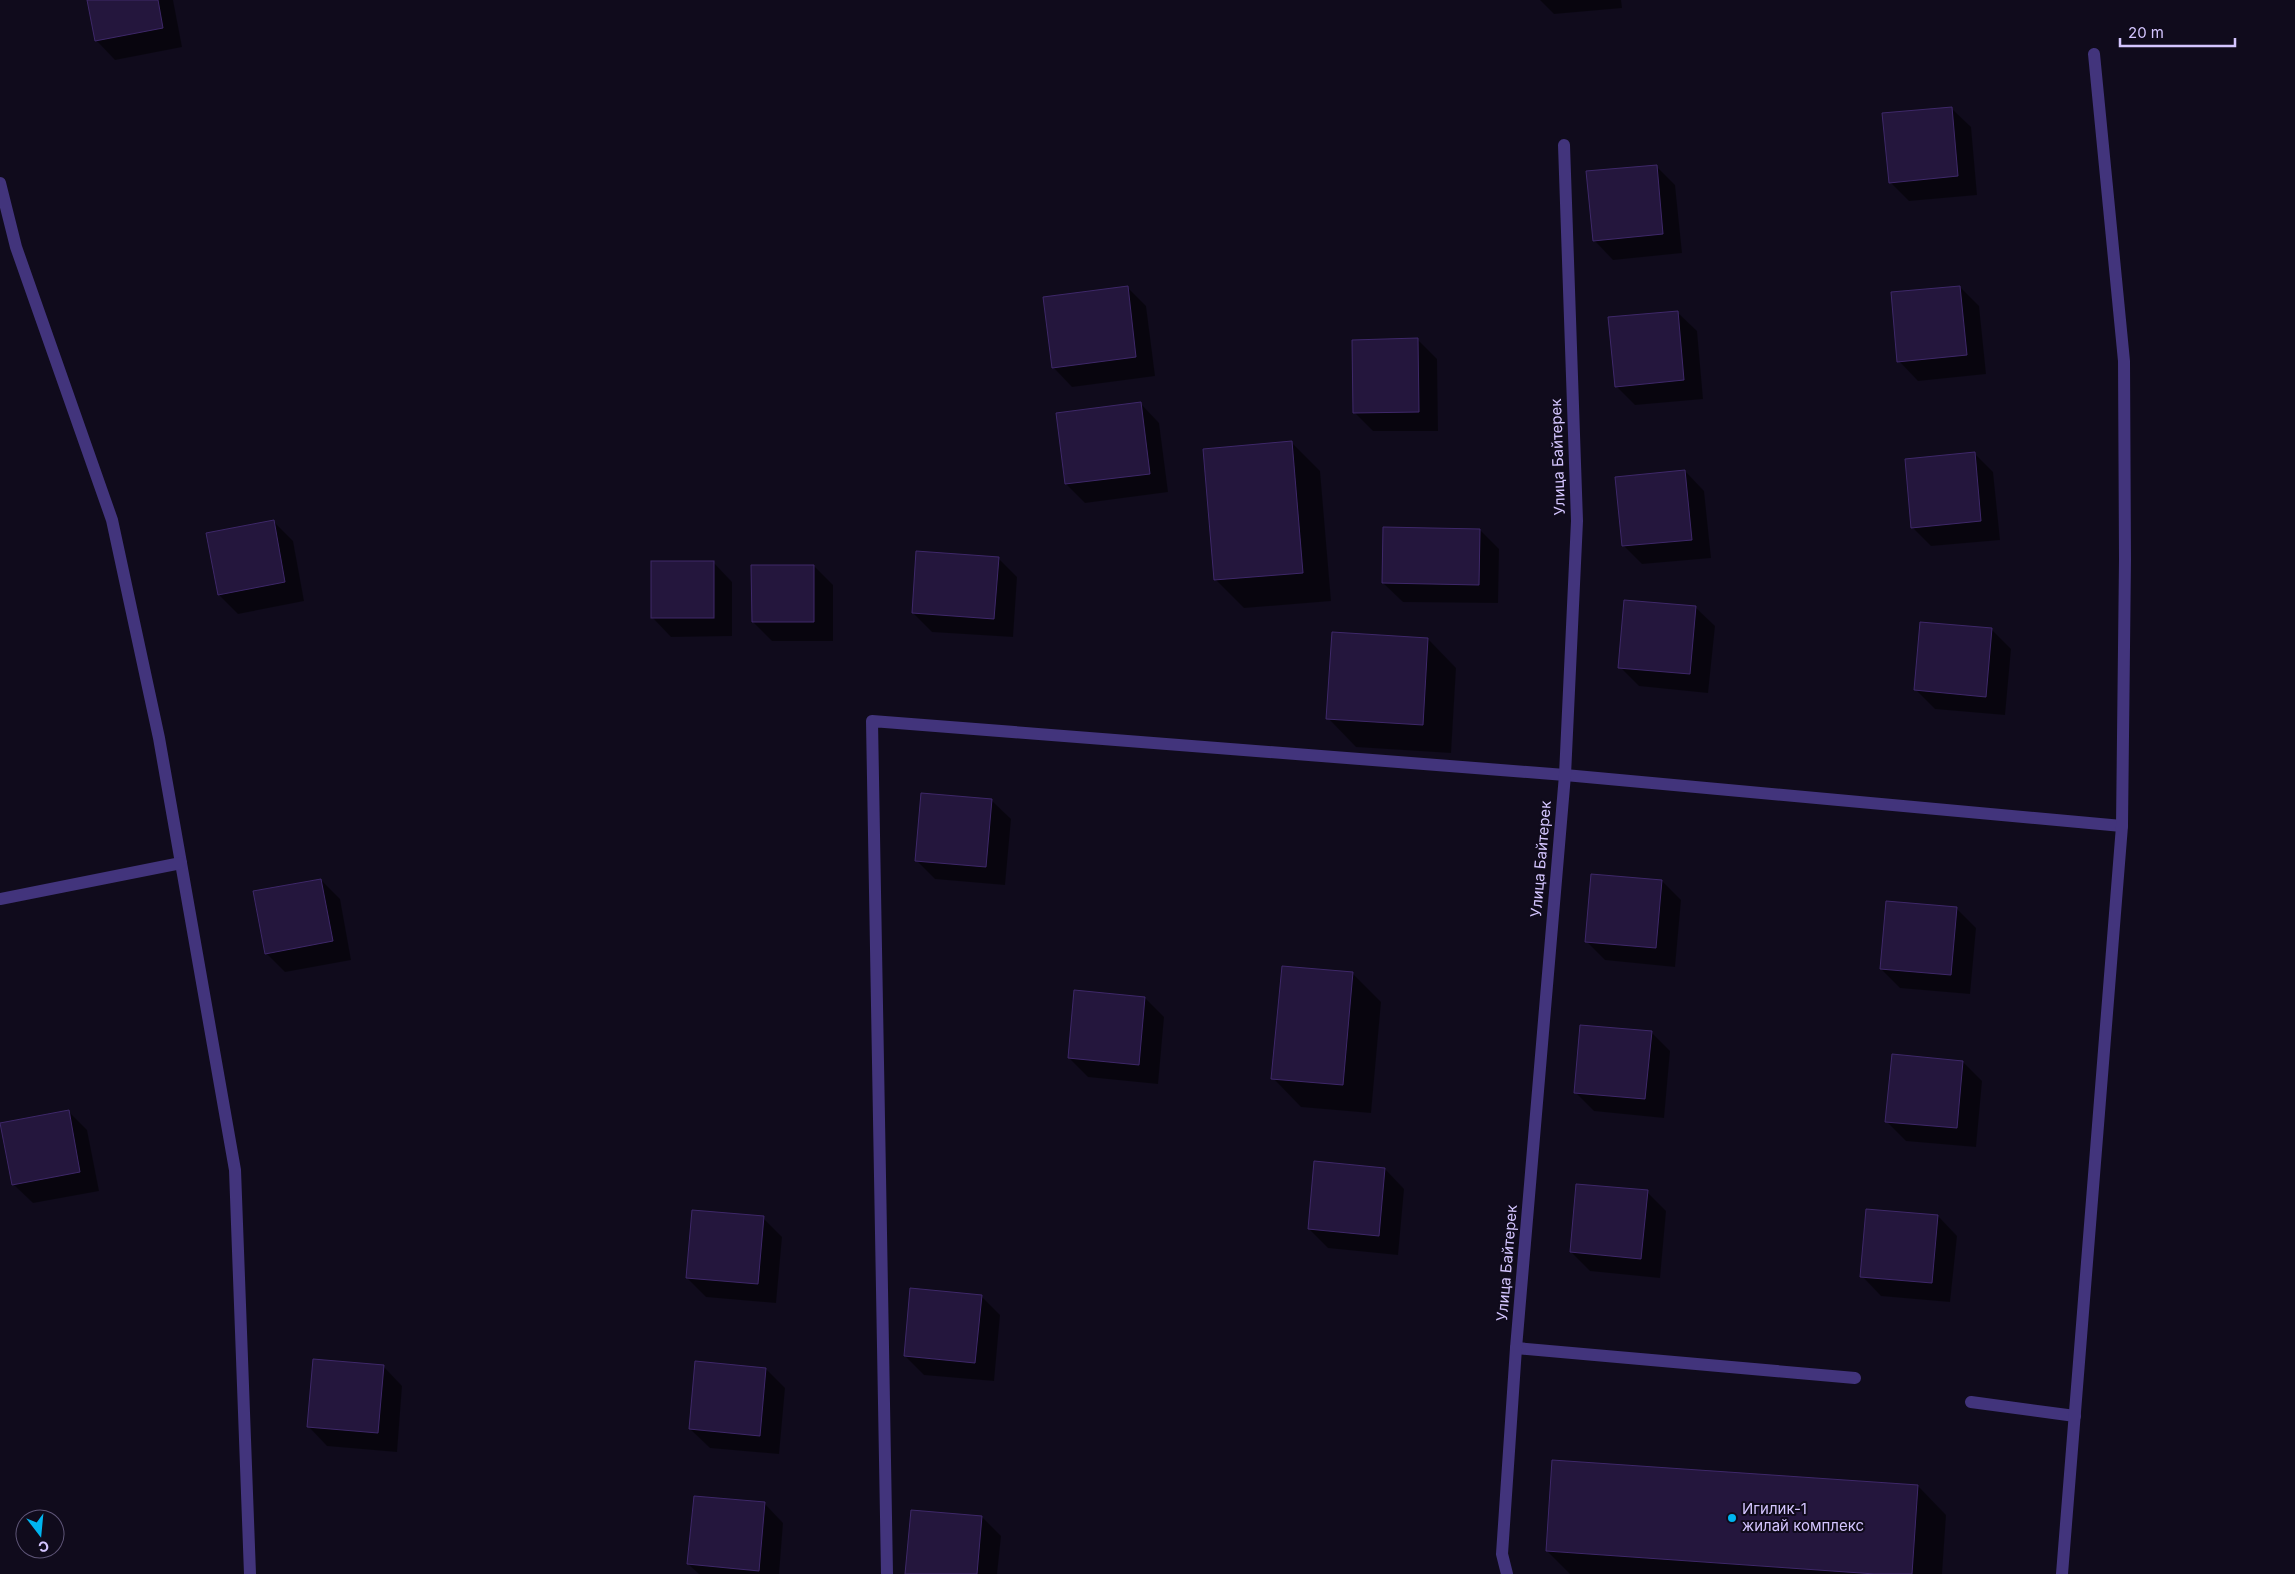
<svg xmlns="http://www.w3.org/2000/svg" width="2295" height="1574" viewBox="0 0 2295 1574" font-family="Inter,sans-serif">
  <rect width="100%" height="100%" fill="#100b1c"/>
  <g fill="#0007">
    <polygon points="89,0 173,0 182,47 115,60 96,40"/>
    <polygon points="1540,0 1621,0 1622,8 1554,14"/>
    <polygon points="1951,108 1971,127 1977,195 1909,201 1890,182"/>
    <polygon points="1656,166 1675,185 1682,253 1613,260 1594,240"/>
    <polygon points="1127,287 1146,306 1155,376 1072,387 1053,367"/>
    <polygon points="1960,287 1979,306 1986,374 1918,381 1899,361"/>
    <polygon points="1677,312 1697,331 1703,399 1635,405 1616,386"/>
    <polygon points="1418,340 1437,359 1438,431 1373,431 1354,412"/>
    <polygon points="1140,403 1159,423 1168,492 1085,503 1066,484 1058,414"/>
    <polygon points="1292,443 1320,471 1331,601 1244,608 1216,580 1205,450"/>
    <polygon points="1974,453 1993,472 2000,540 1931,546 1912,527"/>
    <polygon points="1685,471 1704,491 1711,558 1642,564 1623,545"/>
    <polygon points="274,522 293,541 304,601 238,614 219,595"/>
    <polygon points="1480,530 1499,549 1498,603 1403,602 1383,583"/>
    <polygon points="998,558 1017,577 1013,637 932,632 913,613"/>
    <polygon points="713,562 732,582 732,636 671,637 652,617"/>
    <polygon points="814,566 833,585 833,641 772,641 753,622"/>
    <polygon points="1695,607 1715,626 1708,693 1639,686 1620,667"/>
    <polygon points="1992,630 2011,649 2005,715 1935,709 1916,690"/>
    <polygon points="1428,639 1456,668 1451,753 1356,747 1328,718"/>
    <polygon points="991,800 1011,819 1005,885 935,879 916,860"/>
    <polygon points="321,880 340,899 351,960 285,972 266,953"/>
    <polygon points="1662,881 1681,900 1675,967 1605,960 1586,941"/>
    <polygon points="1887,902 1957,909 1976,928 1970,994 1900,988 1881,969"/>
    <polygon points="1352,973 1381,1002 1371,1113 1301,1107 1273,1078"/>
    <polygon points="1145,998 1164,1017 1158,1084 1088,1077 1069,1058"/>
    <polygon points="1651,1032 1670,1051 1664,1118 1594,1111 1575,1092"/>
    <polygon points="1963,1062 1982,1081 1976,1147 1906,1141 1887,1122"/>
    <polygon points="68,1111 87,1130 99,1191 33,1203 13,1184"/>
    <polygon points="1385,1169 1404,1189 1398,1255 1328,1248 1309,1229"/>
    <polygon points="1647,1192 1666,1211 1660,1278 1590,1271 1571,1252"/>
    <polygon points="1938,1216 1957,1236 1950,1302 1881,1296 1862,1276"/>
    <polygon points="763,1218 782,1237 776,1303 706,1297 687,1278"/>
    <polygon points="981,1296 1000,1315 994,1381 924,1375 905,1356"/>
    <polygon points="383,1366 402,1386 397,1452 327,1446 308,1426"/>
    <polygon points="766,1369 785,1388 779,1454 710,1448 690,1429"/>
    <polygon points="1918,1486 1946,1515 1942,1574 1570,1574 1547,1551"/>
    <polygon points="764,1503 783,1523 779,1574 699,1574 688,1564"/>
    <polygon points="982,1517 1001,1536 997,1574 906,1574"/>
  </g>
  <g fill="#24163d" stroke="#3e2869">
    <polygon points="87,0 158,0 163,28 95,41"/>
    <polygon points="1952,107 1958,176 1889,183 1882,113"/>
    <polygon points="1657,165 1663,234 1593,241 1586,171"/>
    <polygon points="1128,286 1136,357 1052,368 1043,297"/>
    <polygon points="1960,286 1967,355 1897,362 1891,292"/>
    <polygon points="1678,311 1684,380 1615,387 1608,317"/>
    <polygon points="1418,338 1419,412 1353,413 1352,340"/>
    <polygon points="1141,402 1150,474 1065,484 1056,413"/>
    <polygon points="1292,441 1303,573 1214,580 1203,449"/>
    <polygon points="1975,452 1981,521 1911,528 1905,459"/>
    <polygon points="1685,470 1692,540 1622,546 1615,477"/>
    <polygon points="274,520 285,582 218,595 206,533"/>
    <polygon points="1383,527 1480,529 1479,585 1382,583"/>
    <polygon points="916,551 999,557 994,619 912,613"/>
    <rect x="651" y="561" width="63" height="57"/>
    <polygon points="751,565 814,565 814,622 752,622"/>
    <polygon points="1624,600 1696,606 1690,674 1618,668"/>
    <polygon points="1920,622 1992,628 1986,697 1914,690"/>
    <polygon points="1332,632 1428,638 1423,725 1326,719"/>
    <polygon points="921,793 992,799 986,867 915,861"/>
    <polygon points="1591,874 1662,880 1656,948 1585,942"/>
    <polygon points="321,879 333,941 265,954 253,891"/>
    <polygon points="1886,901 1957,907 1951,975 1880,969"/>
    <polygon points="1282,966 1353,972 1343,1085 1271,1079"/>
    <polygon points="1074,990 1145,997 1139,1065 1068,1058"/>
    <polygon points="1580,1025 1652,1031 1645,1099 1574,1093"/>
    <polygon points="1892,1054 1963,1061 1957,1128 1885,1122"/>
    <polygon points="69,1110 80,1172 12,1185 0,1123"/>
    <polygon points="1314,1161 1385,1168 1379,1236 1308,1229"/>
    <polygon points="1576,1184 1648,1190 1641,1259 1570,1252"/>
    <polygon points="1866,1209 1938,1215 1932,1283 1860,1277"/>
    <polygon points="692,1210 764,1216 758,1284 686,1278"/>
    <polygon points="910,1288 982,1295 975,1363 904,1356"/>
    <polygon points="313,1359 384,1365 378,1433 307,1427"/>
    <polygon points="695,1361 766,1368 760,1436 689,1429"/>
    <polygon points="1552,1460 1918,1485 1912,1574 1875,1574 1546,1551"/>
    <polygon points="694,1496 765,1502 759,1571 687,1564"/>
    <polygon points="911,1510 982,1516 977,1574 905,1574"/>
  </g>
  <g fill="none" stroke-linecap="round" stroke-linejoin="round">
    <g stroke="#42347c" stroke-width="12">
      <polyline points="0,183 16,247 112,520 159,738 235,1170 250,1574"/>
      <polyline points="0,899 181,863"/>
      <polyline points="1516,1348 1855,1378"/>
      <polyline points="1971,1402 2075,1416"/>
      <polyline points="887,1574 872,721 1565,775 2122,826"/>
      <polyline points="1507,1574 1502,1554 1516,1348 1565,775 1577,521 1564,145"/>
      <polyline points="2062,1574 2122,826 2125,559 2124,361 2094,54"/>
    </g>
  </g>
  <circle fill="#00b5f0" stroke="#100b1c" stroke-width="2" cx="1732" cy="1518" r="5"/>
  <g text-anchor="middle" stroke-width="4" stroke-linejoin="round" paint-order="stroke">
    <g font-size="15" fill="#d4c5ff" stroke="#100b1c">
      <text transform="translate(1558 457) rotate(-92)" y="5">Улица Байтерек</text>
      <text transform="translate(1541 859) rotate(-85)" y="5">Улица Байтерек</text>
      <text transform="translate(1507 1263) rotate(-85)" y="5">Улица Байтерек</text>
    </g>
    <g font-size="15" fill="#d4c5ff" stroke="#100b1c" text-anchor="start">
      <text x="1742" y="1514">Игилик-1<tspan x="1742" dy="17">жилай комплекс</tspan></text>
    </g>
  </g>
  <g transform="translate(40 1534) rotate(164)"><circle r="24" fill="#100b1c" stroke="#5e5577"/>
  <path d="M0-4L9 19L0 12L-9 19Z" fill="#00b5f0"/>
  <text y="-8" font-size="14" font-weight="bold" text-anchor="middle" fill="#d4c5ff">С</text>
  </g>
  <path d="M2120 38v8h115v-8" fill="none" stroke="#d4c5ff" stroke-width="2.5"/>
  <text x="2128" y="38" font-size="15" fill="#d4c5ff" stroke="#100b1c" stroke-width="4" paint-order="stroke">20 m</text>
</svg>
